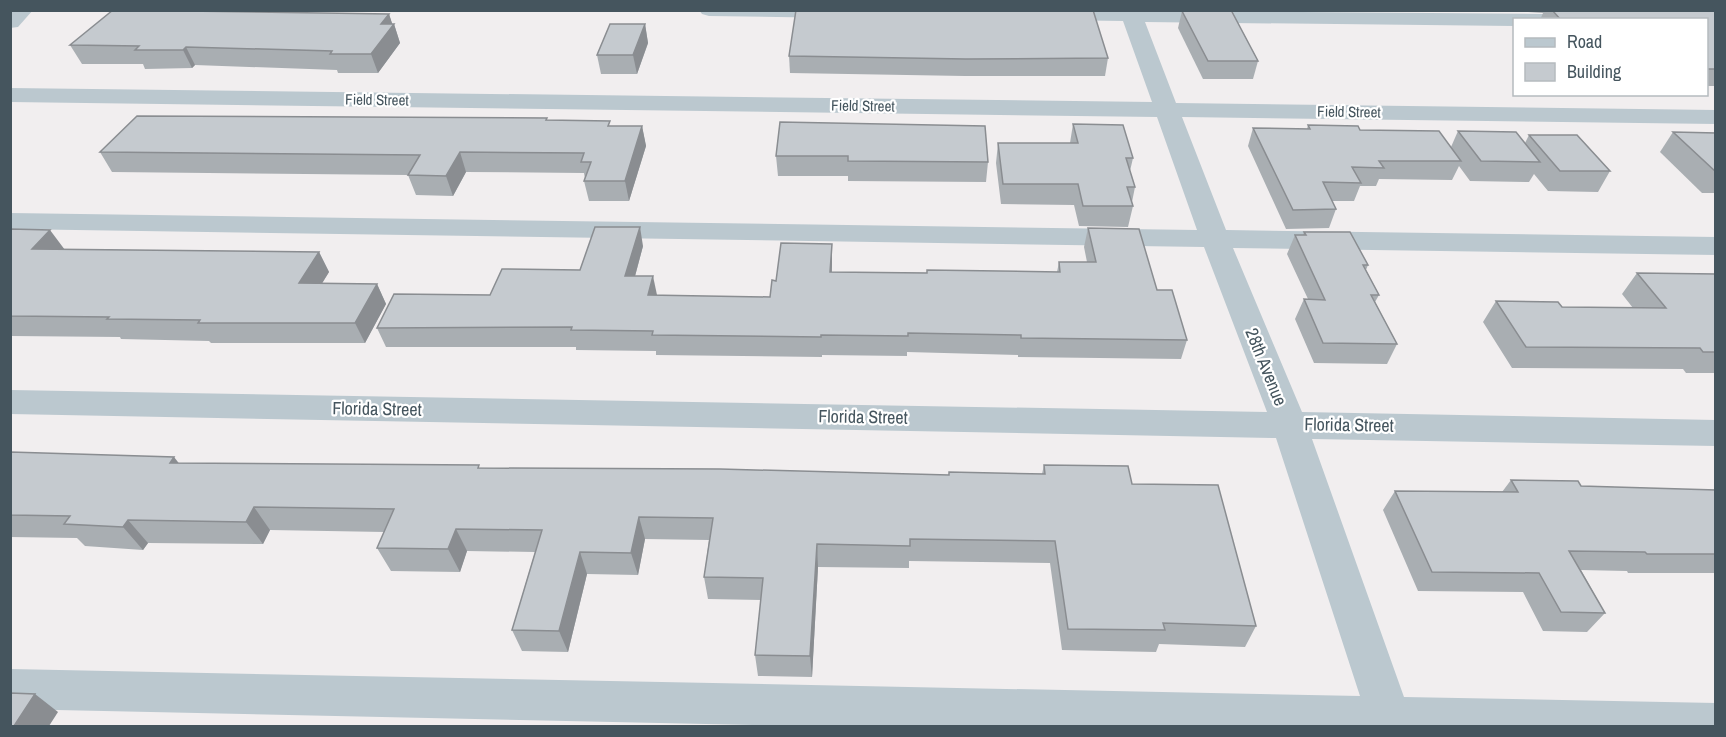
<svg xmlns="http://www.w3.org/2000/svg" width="1726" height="737" viewBox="0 0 1726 737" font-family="'Archivo Narrow',sans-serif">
  <rect width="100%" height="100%" fill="#f1eeef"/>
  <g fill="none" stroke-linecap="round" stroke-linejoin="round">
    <g fill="#bbc8cf" fill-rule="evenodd">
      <polygon points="10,10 33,10 18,27 10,28"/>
      <polygon points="699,10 849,10 850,12 846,16 839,18 709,16 702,14"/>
      <polygon points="1042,10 1543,14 1551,15 1553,20 1514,20 1514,26 1145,22 1176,103 1716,110 1716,124 1182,117 1226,230 1716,237 1716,255 1233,248 1302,412 1716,420 1716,446 1312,439 1404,697 1716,703 1716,726 793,726 10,709 10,669 1360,696 1276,438 10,414 10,390 1267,412 1204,247 10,229 10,213 1197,230 1157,117 10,102 10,88 1152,102 1123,21 1050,20 1043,18 1039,14"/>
    </g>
  </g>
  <g fill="#a9aeb2">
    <polygon points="1183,10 1231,10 1258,61 1253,79 1203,79 1178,28 1182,11"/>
    <polygon points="1527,10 1716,10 1716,86 1707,86 1707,20 1540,20 1543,13 1528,12"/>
    <polygon points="389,14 392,24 394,24 400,43 378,73 338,73 337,70 195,65 192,68 145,69 143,64 82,64 70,45"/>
    <polygon points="645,24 648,43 637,74 601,74 597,55"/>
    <polygon points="789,56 1108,58 1105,76 965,76 790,73"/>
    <polygon points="547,118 547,120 611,126 642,126 646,146 629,201 589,201 584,181 585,179 584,173 466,172 453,196 416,195 408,175 112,172 100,152"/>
    <polygon points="780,122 988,162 986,182 848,181 848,176 778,176 776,156"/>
    <polygon points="1073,124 1133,158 1130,171 1135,187 1132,202 1133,206 1128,227 1079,226 1074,205 1001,204 996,163 998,143 1070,143"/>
    <polygon points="1308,125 1360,130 1451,147 1458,131 1525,143 1529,135 1610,171 1598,192 1548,191 1534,174 1529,182 1470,181 1459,166 1452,180 1379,179 1376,186 1360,186 1354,201 1332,201 1336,209 1329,228 1286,229 1248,146 1253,128 1307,129"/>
    <polygon points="1673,132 1716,133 1716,193 1702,193 1660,152"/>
    <polygon points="1088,228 1157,290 1187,340 1181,359 1018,357 1018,355 907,352 907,356 822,355 822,357 656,355 656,351 576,350 576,347 386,347 377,328 580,270 643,246 635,276 657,296 770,297 776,281 832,244 832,272 927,273 1057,272 1059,262 1087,262 1084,247"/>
    <polygon points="10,229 64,250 319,252 329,272 322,283 377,284 386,304 365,343 211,343 209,341 121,339 120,337 12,336 10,337"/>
    <polygon points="1304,232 1368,265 1366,270 1379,295 1375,302 1397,344 1387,364 1314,363 1295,319 1304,299 1308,299 1287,254 1295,235 1303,235"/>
    <polygon points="1637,273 1716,274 1716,373 1686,373 1683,369 1512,368 1483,322 1496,301 1562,307 1633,308 1622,294"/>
    <polygon points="10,452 179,463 949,475 1042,474 1044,465 1132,484 1256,626 1245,647 1159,644 1156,652 1062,650 1050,563 909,561 909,568 818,567 812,677 758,676 755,655 761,600 708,599 704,577 709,540 645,539 638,575 587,574 568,652 522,651 512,630 535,552 467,551 460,572 391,571 377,548 385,532 270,530 263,544 148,543 143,550 85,546 77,538 10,537"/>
    <polygon points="1511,480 1581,486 1716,490 1716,573 1628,573 1627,571 1581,570 1605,613 1587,632 1543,631 1523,592 1418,591 1383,510 1395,491 1502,492"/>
  </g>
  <g fill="#8a8d91">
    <polygon points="389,14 393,26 394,24 400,43 378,73 371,54 381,24"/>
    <polygon points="645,24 648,43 637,74 633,55"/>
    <polygon points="186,47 195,65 192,68 183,50"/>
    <polygon points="642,126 646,146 629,201 625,181"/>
    <polygon points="460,152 466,172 453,196 446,176"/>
    <polygon points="640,227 643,246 630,295 625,276"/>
    <polygon points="50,230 65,250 32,249"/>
    <polygon points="832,244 832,263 831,291 830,272"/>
    <polygon points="319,252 329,272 310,303 299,283"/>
    <polygon points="653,276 657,295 648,295"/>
    <polygon points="377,284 386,304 365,343 355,323"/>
    <polygon points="174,457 192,480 170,463"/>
    <polygon points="254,507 270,530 263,544 246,522"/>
    <polygon points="639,517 645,539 638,575 631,553"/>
    <polygon points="128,520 148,543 143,550 123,527"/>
    <polygon points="456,529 467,551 460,572 448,549"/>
    <polygon points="817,544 818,567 812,677 810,656"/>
    <polygon points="580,552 587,574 568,652 559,631"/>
    <polygon points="35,694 58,712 49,726 14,726"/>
  </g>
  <g fill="#c5cacf" stroke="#8a8d91" stroke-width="1.5">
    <polygon points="113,10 389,14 381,24 394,24 371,54 330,54 332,51 186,47 183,50 135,50 139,46 70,45"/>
    <polygon points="796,10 1093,10 1108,58 966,59 789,56"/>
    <polygon points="1185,10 1231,10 1258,61 1208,61 1182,11 1186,11"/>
    <polygon points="1552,10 1715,10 1716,12 1716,69 1707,69 1707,20 1561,20"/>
    <polygon points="610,24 645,24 633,55 597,55"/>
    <polygon points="137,116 547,118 546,120 610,121 608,126 642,126 625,181 584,181 591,162 581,162 584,153 460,152 446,176 408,175 420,155 100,152"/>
    <polygon points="780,122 985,126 988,162 848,161 848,156 776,156"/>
    <polygon points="1073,124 1123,125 1133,158 1126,158 1135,187 1127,187 1133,206 1083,206 1078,184 1003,184 998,143 1078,143"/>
    <polygon points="1308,125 1358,126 1360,130 1439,131 1461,161 1379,161 1384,168 1352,167 1361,183 1323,182 1336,209 1293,210 1253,128 1310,129"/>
    <polygon points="1458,131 1516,132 1540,162 1481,161"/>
    <polygon points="1673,132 1716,133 1716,172"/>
    <polygon points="1529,135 1577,135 1610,171 1560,171"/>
    <polygon points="595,227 640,227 625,276 653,276 648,295 770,297 772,280 776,281 781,243 832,244 830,272 927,273 927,270 1060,272 1059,262 1096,262 1088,228 1139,229 1157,290 1172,290 1187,340 1021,338 1021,335 908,333 908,336 821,335 821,337 652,335 653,331 571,330 572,327 377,328 394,294 490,295 502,269 580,270"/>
    <polygon points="10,229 50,230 32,249 319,252 299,283 377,284 355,323 198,323 200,320 107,319 109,317 10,316"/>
    <polygon points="1304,232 1350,232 1368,265 1363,265 1379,295 1371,295 1397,344 1323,343 1304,299 1325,300 1295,235 1306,235"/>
    <polygon points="1637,273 1716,274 1716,352 1703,352 1700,348 1526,347 1496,301 1558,302 1562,307 1666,308"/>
    <polygon points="10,452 174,457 170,463 479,465 478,468 720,469 949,475 949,472 1045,474 1044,465 1128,466 1132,484 1218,485 1256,626 1163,623 1165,630 1068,629 1055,541 910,539 910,546 817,544 810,656 755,655 763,578 704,577 713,518 639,517 631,553 580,552 559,631 512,630 542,530 456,529 448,549 377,548 394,509 254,507 246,522 128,520 123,527 64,524 70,516 10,515"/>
    <polygon points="1511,480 1578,481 1581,486 1716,490 1716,554 1647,554 1645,552 1569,551 1605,613 1561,612 1539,573 1432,572 1395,491 1518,492"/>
    <polygon points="10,693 35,694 14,726 10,726"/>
  </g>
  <g text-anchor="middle" stroke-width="4.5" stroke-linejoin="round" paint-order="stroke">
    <g font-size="15" fill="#45555e" stroke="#fff">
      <text transform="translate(377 100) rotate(1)" y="5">Field Street</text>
      <text transform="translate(863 106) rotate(1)" y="5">Field Street</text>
      <text transform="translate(1349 112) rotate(1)" y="5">Field Street</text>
    </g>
    <g font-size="18" fill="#45555e" stroke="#fff">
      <text transform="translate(1266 367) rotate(68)" y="6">28th Avenue</text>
      <text transform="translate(377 409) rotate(1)" y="6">Florida Street</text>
      <text transform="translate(863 417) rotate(1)" y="6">Florida Street</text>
      <text transform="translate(1349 425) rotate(1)" y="6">Florida Street</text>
    </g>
  </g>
  <rect width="1726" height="737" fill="none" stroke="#45555e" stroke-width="24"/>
  <rect x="1513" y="18" width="195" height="78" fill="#ffffff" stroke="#b5bbbf" stroke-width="1.5"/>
  <rect x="1525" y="38" width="30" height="9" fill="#bbc8cf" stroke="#b5bbbf" stroke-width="1.5"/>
  <text x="1567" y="48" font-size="18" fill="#45555e">Road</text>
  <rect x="1525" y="63" width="30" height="18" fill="#c5cacf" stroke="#b5bbbf" stroke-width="1.5"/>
  <text x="1567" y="78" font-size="18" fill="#45555e">Building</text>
</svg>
